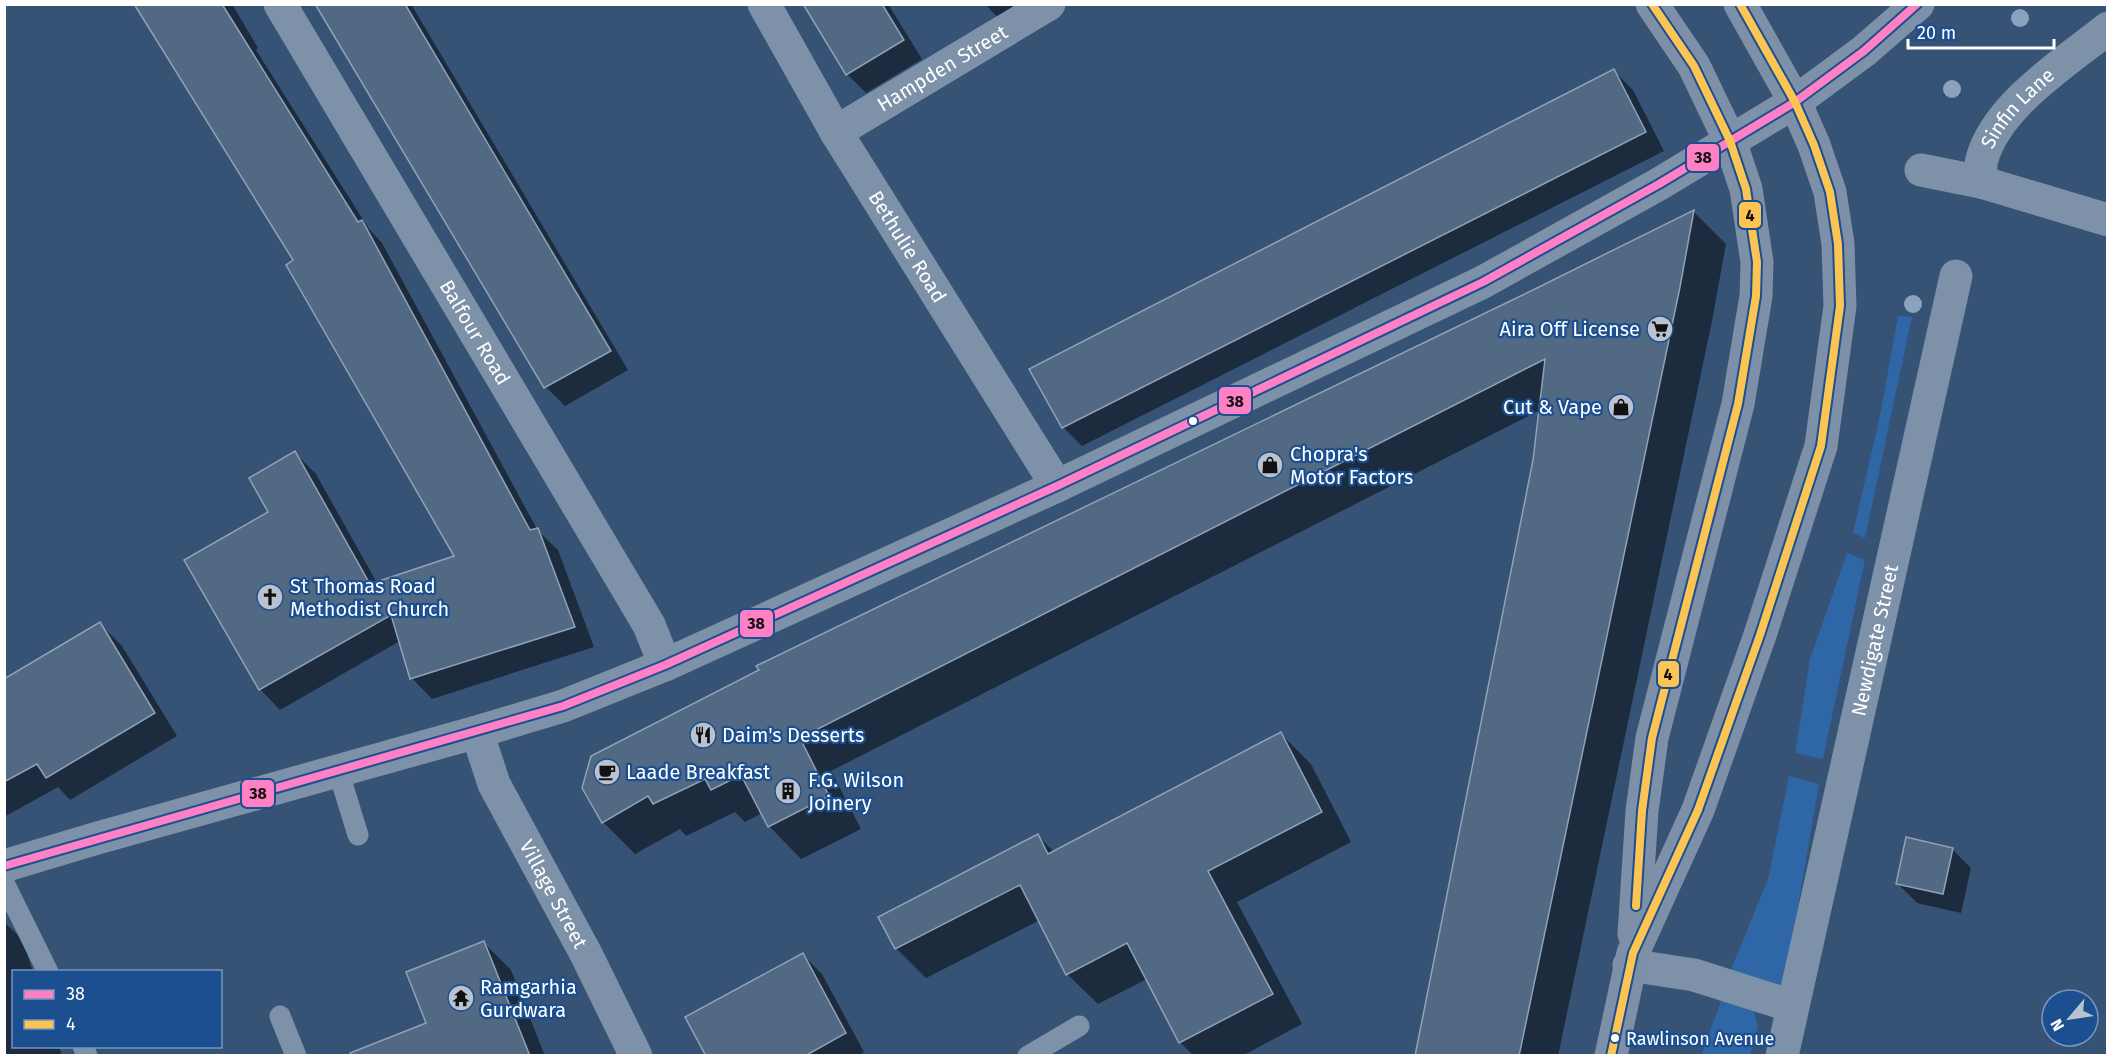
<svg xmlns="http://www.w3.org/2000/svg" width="2112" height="1060" viewBox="0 0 2112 1060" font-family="'Fira Sans',sans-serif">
  <rect width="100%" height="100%" fill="#365274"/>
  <g fill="#2f66a5">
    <polygon points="1898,316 1912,317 1865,538 1853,533 1880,415"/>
    <polygon points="1847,553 1865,560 1823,759 1795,753 1810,659"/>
    <polygon points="1789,776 1819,784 1786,977 1780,988 1730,972 1768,879"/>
    <polygon points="1722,998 1753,1008 1758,1026 1750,1055 1701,1056"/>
  </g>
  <g fill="#0007">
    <polygon points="136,4 232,4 258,48 256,50 369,229 382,243 538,531 558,550 594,647 432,699 412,678 400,641 280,710 260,689 271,512 295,453 316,474 377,583 456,557 295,261"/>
    <polygon points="317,4 411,4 628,370 565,406 546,387"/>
    <polygon points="805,4 888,4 922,59 866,93 847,74"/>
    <polygon points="985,4 1031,4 1003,23"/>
    <polygon points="1614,71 1633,90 1664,151 1082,446 1063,427"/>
    <polygon points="1694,212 1726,244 1712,321 1558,1056 1416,1056 1534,460 1540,410 831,771 861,829 801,859 769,826 762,813 745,822 735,812 686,836 680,829 635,854 603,822 584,788 1540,289"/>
    <polygon points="100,624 122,646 177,736 70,800 58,787 4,817 4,681"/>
    <polygon points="1281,734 1311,764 1351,842 1237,902 1302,1024 1242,1056 1194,1056 1180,1042 1147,979 1098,1004 1067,974 1040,920 926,978 896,948 1038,836 1054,852"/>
    <polygon points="1952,849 1971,868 1961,913 1917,903 1897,883"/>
    <polygon points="4,922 22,939 33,972 14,972 14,1046 59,1046 62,1056 4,1056"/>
    <polygon points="484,943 511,970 545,1056 353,1056 428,1024"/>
    <polygon points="803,955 822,974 864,1052 858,1056 708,1056"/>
  </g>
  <g fill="#526984" stroke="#92a2b6" stroke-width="1.5">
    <polygon points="134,4 222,4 358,222 362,220 530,530 538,528 575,627 410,679 391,615 259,690 184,560 268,512 249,478 295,451 370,584 454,556 286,265 293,260"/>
    <polygon points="315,4 405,4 611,351 544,388"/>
    <polygon points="803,4 882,4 904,40 846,75"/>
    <polygon points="1614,69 1646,132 1062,428 1029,369"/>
    <polygon points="1694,210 1680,287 1519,1056 1415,1056 1533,460 1545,359 800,738 829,796 768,827 741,775 711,790 705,779 653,804 648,796 602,823 582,788 591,756 759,670 756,666 1539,287"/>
    <polygon points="100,622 155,713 46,778 37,764 4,782 4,679"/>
    <polygon points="1281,732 1322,812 1208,871 1273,994 1179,1043 1127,943 1066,975 1020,885 895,949 878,917 1038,834 1048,854"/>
    <polygon points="1906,837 1953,848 1943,894 1896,884"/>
    <polygon points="484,941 530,1056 350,1056 350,1053 426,1023 406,972"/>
    <polygon points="803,953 846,1033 805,1056 706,1056 685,1017"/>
  </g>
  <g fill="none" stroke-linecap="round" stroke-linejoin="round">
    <g stroke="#7d92a8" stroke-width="21">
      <polyline points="338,770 358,835"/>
      <polyline points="4,883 48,972"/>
      <polyline points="280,1016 296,1056"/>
      <polyline points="83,1046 87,1056"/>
      <polyline points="1028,1056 1079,1026"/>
    </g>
    <g stroke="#7d92a8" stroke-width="33">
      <path id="s1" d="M280 4 649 625 665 665"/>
      <path id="s2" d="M764 4 836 132 1057 486"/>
      <path id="s3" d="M836 132 1049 4"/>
      <polyline points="1921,170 1981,182 2108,220"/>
      <path id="s4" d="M1981 182C1981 175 1980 166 1982 159 1997 105 2066 62 2108 28"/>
      <path id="s5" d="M477 732 494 784 586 954 636 1056"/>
      <polyline points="1629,965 1694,975 1792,1006"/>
      <path id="s6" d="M1782 1056 1956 276"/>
    </g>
    <polyline stroke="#7d92a8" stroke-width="33" points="4,866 94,839 477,732 563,706 665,665 1057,486 1483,282 1659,184 1795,102 1864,51 1918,4"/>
    <g stroke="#7e90a7" stroke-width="33">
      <polyline points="1634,934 1642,811 1652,738 1738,404 1756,296 1757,262 1746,189 1730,141 1694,66 1652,4"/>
      <polyline points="1611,1056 1633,953 1698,810 1760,635 1821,446 1840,306 1838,244 1830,192 1814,145 1795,102 1740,4"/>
    </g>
    <defs>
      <polyline id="bus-1" points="4,866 563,706 665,665 1057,486 1483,282 1659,184 1795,102 1864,51 1917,4"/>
      <g id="bus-2">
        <polyline points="1636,906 1642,811 1652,738 1738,404 1756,296 1757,262 1746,189 1730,141 1694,66 1652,4"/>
        <polyline points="1611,1056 1633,953 1698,810 1760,635 1821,446 1840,306 1838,244 1830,192 1814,145 1795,102 1740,4"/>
      </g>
    </defs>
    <use href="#bus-1" stroke="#1b4f8f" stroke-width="12"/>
    <use href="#bus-2" stroke="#1b4f8f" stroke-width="12"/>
    <use href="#bus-1" stroke="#ff80c5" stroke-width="8"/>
    <use href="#bus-2" stroke="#fcc553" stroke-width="8"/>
  </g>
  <g fill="#8aa2be">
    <circle cx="2020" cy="18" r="9"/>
    <circle cx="1952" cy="89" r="9"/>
    <circle cx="1913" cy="304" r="9"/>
  </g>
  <defs>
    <symbol id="supermarket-disc" viewBox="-11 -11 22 22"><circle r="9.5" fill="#b9c2ce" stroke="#1b4f8f"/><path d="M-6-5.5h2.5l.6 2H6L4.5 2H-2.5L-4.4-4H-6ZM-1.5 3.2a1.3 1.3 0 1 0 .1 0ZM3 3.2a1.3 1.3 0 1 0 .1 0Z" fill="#111"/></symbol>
    <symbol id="shop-disc" viewBox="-11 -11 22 22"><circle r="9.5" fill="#b9c2ce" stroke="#1b4f8f"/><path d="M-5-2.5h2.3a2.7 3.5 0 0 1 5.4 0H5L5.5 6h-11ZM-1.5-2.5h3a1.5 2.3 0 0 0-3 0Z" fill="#111"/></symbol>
    <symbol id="church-disc" viewBox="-11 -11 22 22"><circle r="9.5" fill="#b9c2ce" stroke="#1b4f8f"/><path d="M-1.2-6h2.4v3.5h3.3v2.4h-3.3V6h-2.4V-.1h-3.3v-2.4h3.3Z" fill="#111"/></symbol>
    <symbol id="restaurant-disc" viewBox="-11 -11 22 22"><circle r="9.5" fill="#b9c2ce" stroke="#1b4f8f"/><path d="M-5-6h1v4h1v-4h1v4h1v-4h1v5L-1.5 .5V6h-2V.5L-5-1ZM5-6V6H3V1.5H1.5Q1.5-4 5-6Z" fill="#111"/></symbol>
    <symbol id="cafe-disc" viewBox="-11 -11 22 22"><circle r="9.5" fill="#b9c2ce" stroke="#1b4f8f"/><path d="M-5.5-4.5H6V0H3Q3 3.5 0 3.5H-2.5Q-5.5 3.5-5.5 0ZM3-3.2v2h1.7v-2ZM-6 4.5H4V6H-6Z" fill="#111"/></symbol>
    <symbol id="building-disc" viewBox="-11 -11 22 22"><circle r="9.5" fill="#b9c2ce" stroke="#1b4f8f"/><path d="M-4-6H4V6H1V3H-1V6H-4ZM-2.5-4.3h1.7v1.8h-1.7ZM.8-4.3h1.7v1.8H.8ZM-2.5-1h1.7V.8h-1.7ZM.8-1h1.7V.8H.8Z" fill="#111"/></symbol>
    <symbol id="temple-disc" viewBox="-11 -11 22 22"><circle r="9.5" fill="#b9c2ce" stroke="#1b4f8f"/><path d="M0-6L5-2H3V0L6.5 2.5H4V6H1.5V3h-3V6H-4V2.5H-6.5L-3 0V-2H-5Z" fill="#111"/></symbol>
  </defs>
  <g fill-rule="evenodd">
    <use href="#supermarket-disc" x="1645" y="314" width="30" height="30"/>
    <use href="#shop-disc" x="1606" y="392" width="30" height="30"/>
    <use href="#shop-disc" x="1255" y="450" width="30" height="30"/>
    <use href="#church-disc" x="255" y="582" width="30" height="30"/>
    <use href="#restaurant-disc" x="688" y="720" width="30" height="30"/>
    <use href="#cafe-disc" x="592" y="757" width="30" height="30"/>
    <use href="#building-disc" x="773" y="776" width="30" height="30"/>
    <use href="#temple-disc" x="446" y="983" width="30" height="30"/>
  </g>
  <g fill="#fff" stroke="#1b4f8f" stroke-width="2">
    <circle cx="1193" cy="421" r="5"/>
    <circle cx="1615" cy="1038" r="5"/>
  </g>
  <g text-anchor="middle" stroke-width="4.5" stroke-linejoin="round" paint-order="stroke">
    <g font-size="18" fill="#fff" stroke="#1b4f8f" text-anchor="start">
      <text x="1626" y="1045">Rawlinson Avenue</text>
    </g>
    <g font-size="20" fill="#fff" stroke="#1b4f8f">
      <text dy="7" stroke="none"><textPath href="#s3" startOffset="124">Hampden Street</textPath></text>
      <text dy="7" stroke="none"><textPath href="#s4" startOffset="86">Sinfin Lane</textPath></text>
      <text dy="7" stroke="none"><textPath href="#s2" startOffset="282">Bethulie Road</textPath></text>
      <text dy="7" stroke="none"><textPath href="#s1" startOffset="382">Balfour Road</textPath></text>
      <text dy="7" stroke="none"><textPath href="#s6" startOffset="426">Newdigate Street</textPath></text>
      <text dy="7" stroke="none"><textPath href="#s5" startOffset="180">Village Street</textPath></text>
    </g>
    <g font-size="20" fill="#fff" stroke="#1b4f8f" text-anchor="start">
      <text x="1640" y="336" text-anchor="end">Aira Off License</text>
      <text x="1602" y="414" text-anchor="end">Cut &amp; Vape</text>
      <text x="1290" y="461">Chopra's<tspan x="1290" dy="23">Motor Factors</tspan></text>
      <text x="290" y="593">St Thomas Road<tspan x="290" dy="23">Methodist Church</tspan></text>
      <text x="722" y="742">Daim's Desserts</text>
      <text x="626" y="779">Laade Breakfast</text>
      <text x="808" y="787">F.G. Wilson<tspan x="808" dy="23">Joinery</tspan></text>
      <text x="480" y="994">Ramgarhia<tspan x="480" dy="23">Gurdwara</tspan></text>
    </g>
  </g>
  <g stroke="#1b4f8f" stroke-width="2">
    <rect x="1686" y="143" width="34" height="29" rx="6" fill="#ff80c5"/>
    <rect x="1738" y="201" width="24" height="28" rx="6" fill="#fcc553"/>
    <rect x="1218" y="386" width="34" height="29" rx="6" fill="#ff80c5"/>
    <rect x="739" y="609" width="35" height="29" rx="6" fill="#ff80c5"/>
    <rect x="1657" y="660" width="23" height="28" rx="6" fill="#fcc553"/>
    <rect x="241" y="779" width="34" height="29" rx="6" fill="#ff80c5"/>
  </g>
  <g font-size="16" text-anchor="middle" font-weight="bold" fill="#111">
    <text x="1703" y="163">38</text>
    <text x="1750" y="221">4</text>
    <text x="1235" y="407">38</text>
    <text x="756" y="629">38</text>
    <text x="1668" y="680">4</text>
    <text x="258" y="799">38</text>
  </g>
  <rect width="2112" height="1060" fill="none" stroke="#ffffff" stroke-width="12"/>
  <rect x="12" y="970" width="210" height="78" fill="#1b4f8f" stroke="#7695bc" stroke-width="1.5"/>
  <rect x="24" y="990" width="30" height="9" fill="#ff80c5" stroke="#7695bc" stroke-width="1.5"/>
  <text x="66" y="1000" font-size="18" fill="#ffffff">38</text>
  <rect x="24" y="1020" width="30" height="9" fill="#fcc553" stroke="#7695bc" stroke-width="1.5"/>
  <text x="66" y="1030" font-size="18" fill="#ffffff">4</text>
  <g transform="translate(2070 1018) rotate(241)"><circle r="28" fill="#1b4f8f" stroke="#7695bc" stroke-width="1.5"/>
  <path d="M0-4.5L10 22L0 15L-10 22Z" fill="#b9c2ce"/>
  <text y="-9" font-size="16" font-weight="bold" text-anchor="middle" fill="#ffffff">N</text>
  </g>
  <path d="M1908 39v9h146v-9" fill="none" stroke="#ffffff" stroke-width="3"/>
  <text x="1917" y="39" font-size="18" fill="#ffffff" stroke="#1b4f8f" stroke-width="4.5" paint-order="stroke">20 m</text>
</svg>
